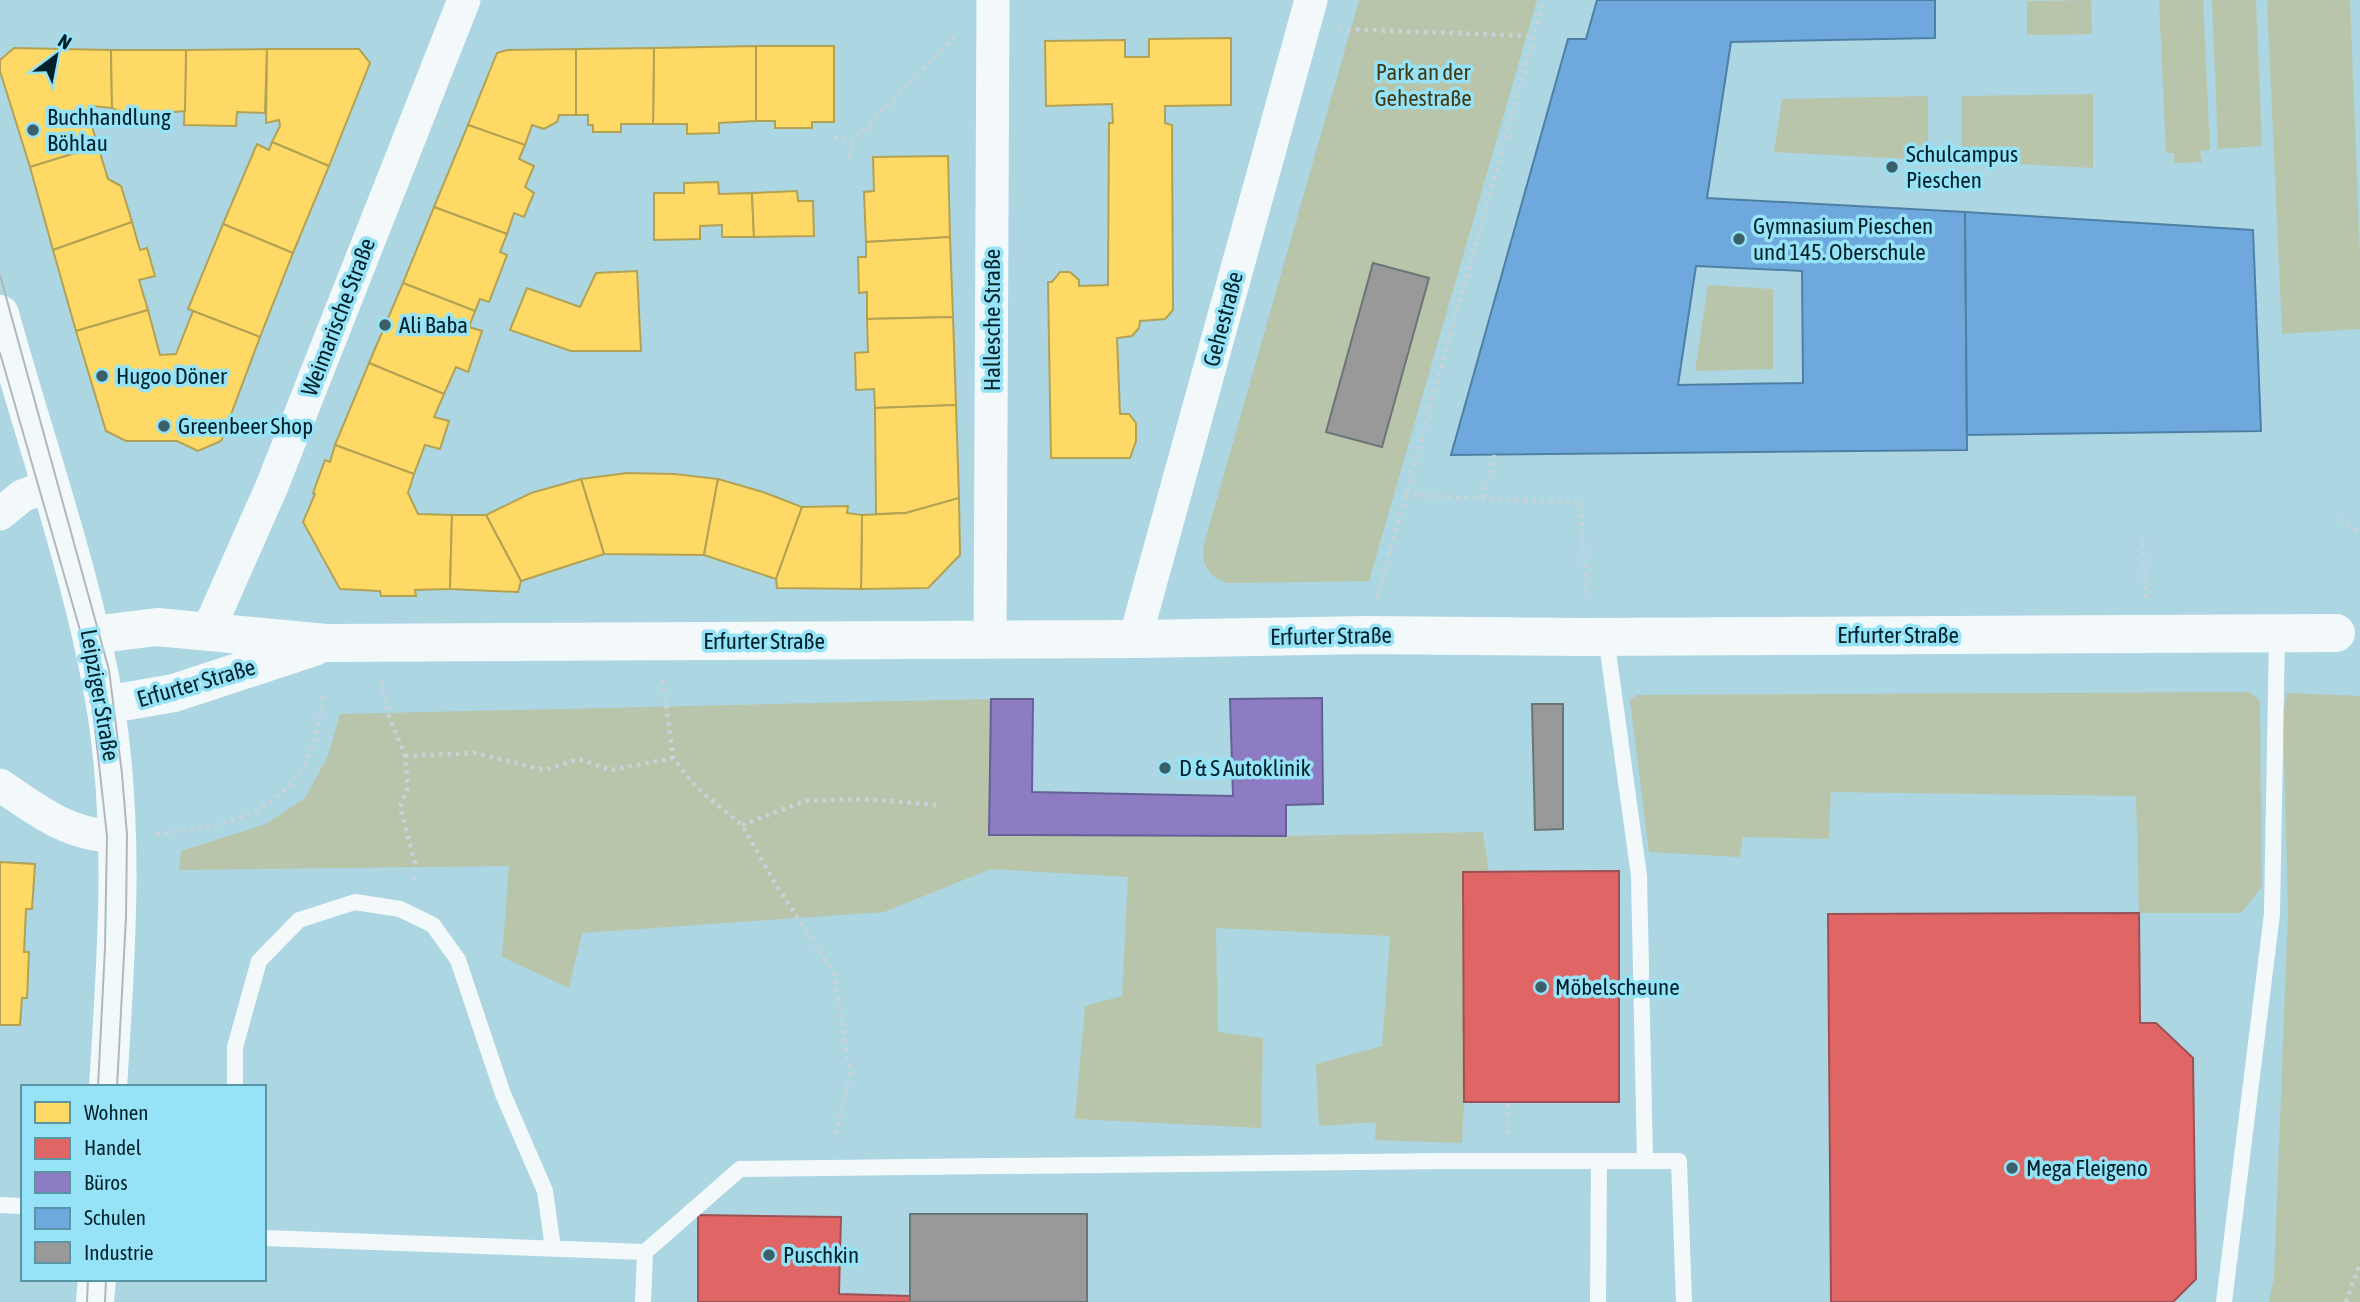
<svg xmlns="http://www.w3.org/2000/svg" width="2360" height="1302" viewBox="0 0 2360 1302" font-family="'Asap Condensed',sans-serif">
  <rect width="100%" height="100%" fill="#acd6e2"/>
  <g fill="#b9c5aa">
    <path d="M1359 0H1537L1369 581 1228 583C1209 578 1200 564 1204 544Z"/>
    <polygon points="2091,0 2092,34 2027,35 2027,1"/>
    <polygon points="2159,0 2203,0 2210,150 2200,151 2202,162 2174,163 2174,153 2166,153"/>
    <polygon points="2212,0 2256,0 2262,146 2218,149"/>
    <polygon points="2267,0 2350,0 2360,255 2360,329 2282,334"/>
    <polygon points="2093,94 2093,168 1962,161 1961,96"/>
    <polygon points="1928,96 1928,160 1774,152 1782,99"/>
    <polygon points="1708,285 1773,289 1773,369 1695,371"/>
    <polygon points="2250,692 2260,701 2262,887 2241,913 2139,913 2136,796 1831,792 1829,839 1743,837 1740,857 1649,852 1630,700 1637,695"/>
    <polygon points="2287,693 2360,696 2360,1302 2269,1302 2274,1276 2288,912 2283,713"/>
    <polygon points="991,699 990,835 1286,836 1483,832 1489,872 1463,872 1464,1102 1462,1143 1375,1140 1376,1122 1319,1126 1316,1064 1382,1046 1390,936 1216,928 1218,1032 1263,1038 1261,1128 1075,1119 1085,1006 1122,996 1128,877 991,869 884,912 582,933 569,988 502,957 509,866 179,870 181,851 266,824 305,798 328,756 340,714"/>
  </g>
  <g fill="#ffd966" stroke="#b2a254" stroke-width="2">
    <polygon points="1231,38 1231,105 1165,106 1165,123 1172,125 1173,310 1165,319 1140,321 1139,328 1132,336 1117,338 1120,414 1129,414 1136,423 1136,441 1130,458 1051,458 1048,282 1052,282 1060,272 1070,272 1079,280 1079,286 1108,285 1109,123 1113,123 1112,104 1046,106 1045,41 1125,40 1125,57 1149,57 1149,39"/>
    <polygon points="756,46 756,121 719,123 719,133 687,134 687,124 653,124 654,48"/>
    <polygon points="756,46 834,46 834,122 812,122 812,128 775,128 775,121 756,121"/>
    <polygon points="14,48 111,50 112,108 93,106 87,110 98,146 30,167 0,71 0,60"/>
    <polygon points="654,48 653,124 621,124 621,132 593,132 593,125 588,125 588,115 576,115 576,49"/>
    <polygon points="267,49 265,113 237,112 236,126 184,125 186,50"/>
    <polygon points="267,49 359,49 370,63 329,166 272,142 280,126 279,120 266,123"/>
    <polygon points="576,49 576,115 559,115 557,122 544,129 532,125 525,145 468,125 497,53 507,50"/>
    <polygon points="111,50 186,50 185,111 161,113 160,120 132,120 133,112 122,112 112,108"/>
    <polygon points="468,125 525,145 519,159 534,166 525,187 534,193 524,217 514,213 507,234 434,207"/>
    <polygon points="272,142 329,166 293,253 223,224 257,144 269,150"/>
    <polygon points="98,146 108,179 121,186 132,222 53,250 30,167"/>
    <polygon points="948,156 950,237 866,242 864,192 874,191 873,157"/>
    <polygon points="718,182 719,194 752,193 754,237 722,237 722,225 700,226 700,239 654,240 654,193 684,193 684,183"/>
    <polygon points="797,191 798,201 813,201 814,236 754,237 752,193"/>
    <polygon points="434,207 507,234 500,252 507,255 489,302 480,299 475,311 403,283"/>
    <polygon points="132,222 140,250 147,248 155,276 139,280 148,310 76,331 53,250"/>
    <polygon points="223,224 293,253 260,337 188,309"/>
    <polygon points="950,237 953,317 867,319 867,292 859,293 858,257 866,257 866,242"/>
    <polygon points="637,271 641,351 571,351 510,330 527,288 580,307 596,273"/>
    <polygon points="403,283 475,311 469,327 482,331 468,372 456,367 444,394 369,363"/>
    <polygon points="148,310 160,355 176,354 193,311 260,337 221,441 198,451 177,441 126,441 106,431 76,331"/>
    <polygon points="953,317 956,405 875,408 874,389 856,390 855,353 868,352 867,319"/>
    <polygon points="369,363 444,394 434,417 449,421 440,449 425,445 414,474 335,445"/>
    <polygon points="956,405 959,498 906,513 876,514 875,408"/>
    <polygon points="335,445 414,474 408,493 418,514 452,515 450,589 415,590 416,596 381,596 380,591 340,589 303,522 315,494 313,493 325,460 330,462"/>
    <polygon points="627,473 675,474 718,479 704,555 604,554 581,479"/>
    <polygon points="581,479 604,554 521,581 486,515 531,493"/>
    <polygon points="718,479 763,492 802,507 776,579 704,555"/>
    <polygon points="959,498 960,555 928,588 861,589 862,515 906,513"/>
    <polygon points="848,506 847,513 862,515 861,589 777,588 776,579 802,507"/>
    <polygon points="452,515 486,515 521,581 518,592 450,589"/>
    <polygon points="0,862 35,864 32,909 26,909 24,952 29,952 27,998 22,998 20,1025 0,1025"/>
  </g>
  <g fill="#e06666" stroke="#9d5154" stroke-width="2">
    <polygon points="1619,871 1619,1102 1464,1102 1463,872"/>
    <polygon points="2139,913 2140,1023 2156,1023 2193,1058 2196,1279 2173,1302 1831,1302 1828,914"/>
    <polygon points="698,1215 841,1217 839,1294 910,1296 910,1302 698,1302"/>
  </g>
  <polygon fill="#8e7cc3" stroke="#636195" stroke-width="2" points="1322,698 1323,804 1286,805 1286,836 989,835 991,699 1033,699 1032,792 1233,796 1230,699"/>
  <g fill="#6fa8dc" stroke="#4e80a6" stroke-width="2" fill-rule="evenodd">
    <path d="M1597 0H1935V38L1731 42 1707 198 1965 212 1967 450 1451 455 1568 39H1586ZM1696 266 1802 271 1803 383 1678 385Z"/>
    <polygon points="1965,212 2253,230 2261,431 1967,435"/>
  </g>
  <g fill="#999" stroke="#6b7577" stroke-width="2">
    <polygon points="1373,263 1429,278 1382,447 1326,432"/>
    <polygon points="1532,704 1563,704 1563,829 1535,830"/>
    <rect x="910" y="1214" width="177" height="88"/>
  </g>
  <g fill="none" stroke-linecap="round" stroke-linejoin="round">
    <g stroke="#c6d3d7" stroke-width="4.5" stroke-dasharray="3.5 5" stroke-linecap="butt">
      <polyline points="1339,29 1533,36"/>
      <polyline points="834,137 853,141 956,35"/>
      <polyline points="849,157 853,141"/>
      <polyline points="1405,495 1581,503 1586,599"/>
      <polyline points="1482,498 1495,455"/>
      <polyline points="2340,519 2360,534"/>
      <polyline points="2143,535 2145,598"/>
      <polyline points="1377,597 1544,0"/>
      <polyline points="663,680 673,758 697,788 742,825 776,885 834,973 850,1074 834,1140"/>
      <polyline points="381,681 388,713 405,756 408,787 400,807 416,867 414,885"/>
      <polyline points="405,756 474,753 544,770 579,759 611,770 673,758"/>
      <polyline points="742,825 805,801 864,799 936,805"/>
      <path d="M156 834C222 828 283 816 312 749 319 732 320 709 324 691"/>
      <polyline points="1507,1133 1508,1102"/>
      <polyline points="2346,1302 2360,1263"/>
    </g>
    <g stroke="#f3f9fb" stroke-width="16">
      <polyline points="1606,637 1639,876 1645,1160"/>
      <polyline points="235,1087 235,1047 259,961 299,920 355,902 400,909 433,925 458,960 503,1094 545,1191 553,1248"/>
      <polyline points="0,1205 23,1206"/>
      <polyline points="264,1238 645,1252 643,1302"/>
      <polyline points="645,1252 740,1169 1449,1161 1679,1161 1684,1302"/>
      <polyline points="1598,1302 1599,1161"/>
      <polyline points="2224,1302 2272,914 2277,634"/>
    </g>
    <g stroke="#f3f9fb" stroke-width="33">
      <polyline points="0,514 22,496 50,485"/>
      <polyline points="208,631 272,486 464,0"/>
      <polyline points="1135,639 1311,0"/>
      <polyline points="990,640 993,0"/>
      <path d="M0 785C36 810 71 837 117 836"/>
    </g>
    <g stroke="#f3f9fb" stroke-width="38">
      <path d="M0 314C36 444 82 572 105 704 126 830 116 960 108 1087"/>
      <polyline points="92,635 157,627 326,643 1135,639 1367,635 1585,637 2336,633"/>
      <polyline points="105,705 174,693 314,647"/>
      <polyline points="95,1302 97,1279"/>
    </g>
    <g stroke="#aeb9bd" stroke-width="2">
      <polyline points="0,275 109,670 122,774 127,835 126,917 117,1087"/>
      <polyline points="0,353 82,637 91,693 107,836 105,947 98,1087"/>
      <polyline points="87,1302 88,1279"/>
      <polyline points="105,1302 106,1279"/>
    </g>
  </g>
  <g fill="#3c606a" stroke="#96e3f8" stroke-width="2.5">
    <circle cx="33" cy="130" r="7"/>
    <circle cx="1892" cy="167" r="7"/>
    <circle cx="1739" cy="239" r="7"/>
    <circle cx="385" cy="325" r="7"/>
    <circle cx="102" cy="376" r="7"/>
    <circle cx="164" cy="426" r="7"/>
    <circle cx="1165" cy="768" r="7"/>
    <circle cx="1541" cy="987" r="7"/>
    <circle cx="2012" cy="1168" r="7"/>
    <circle cx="769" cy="1255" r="7"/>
  </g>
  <g text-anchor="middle" stroke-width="7" stroke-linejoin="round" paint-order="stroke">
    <g font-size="23" fill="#433a11" stroke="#96e3f8">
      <text x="1423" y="80">Park an der<tspan x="1423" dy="26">Gehestraße</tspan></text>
    </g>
    <g font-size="23" fill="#002129" stroke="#96e3f8" text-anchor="start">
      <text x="47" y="125">Buchhandlung<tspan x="47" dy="26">Böhlau</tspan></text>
      <text x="1906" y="162">Schulcampus<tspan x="1906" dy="26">Pieschen</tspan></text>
      <text x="1753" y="234">Gymnasium Pieschen<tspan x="1753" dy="26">und 145. Oberschule</tspan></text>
      <text x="399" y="333">Ali Baba</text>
      <text x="116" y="384">Hugoo Döner</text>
      <text x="178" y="434">Greenbeer Shop</text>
      <text x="1179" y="776">D &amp; S Autoklinik</text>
      <text x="1555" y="995">Möbelscheune</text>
      <text x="2026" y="1176">Mega Fleigeno</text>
      <text x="783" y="1263">Puschkin</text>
    </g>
    <g font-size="23" fill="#002129" stroke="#96e3f8">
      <text transform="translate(338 317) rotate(-69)" y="8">Weimarische Straße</text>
      <text transform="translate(1223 319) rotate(-75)" y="8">Gehestraße</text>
      <text transform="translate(992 320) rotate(-90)" y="8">Hallesche Straße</text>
      <text x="1898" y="643">Erfurter Straße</text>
      <text transform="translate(1331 636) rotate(-1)" y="8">Erfurter Straße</text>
      <text x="764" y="649">Erfurter Straße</text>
      <text transform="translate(196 683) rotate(-16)" y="8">Erfurter Straße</text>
      <text transform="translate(100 695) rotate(80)" y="8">Leipziger Straße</text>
    </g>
  </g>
  <rect x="21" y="1085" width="245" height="196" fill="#96e3f8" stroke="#5a95a5" stroke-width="2"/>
  <rect x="35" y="1102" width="35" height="21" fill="#ffd966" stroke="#5a95a5" stroke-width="2"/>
  <text x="84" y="1120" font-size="21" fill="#002129">Wohnen</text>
  <rect x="35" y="1138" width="35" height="21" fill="#e06666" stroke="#5a95a5" stroke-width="2"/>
  <text x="84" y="1155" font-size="21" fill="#002129">Handel</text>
  <rect x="35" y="1172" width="35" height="21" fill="#8e7cc3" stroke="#5a95a5" stroke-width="2"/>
  <text x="84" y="1190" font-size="21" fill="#002129">Büros</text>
  <rect x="35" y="1208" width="35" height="21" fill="#6fa8dc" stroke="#5a95a5" stroke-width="2"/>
  <text x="84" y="1225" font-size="21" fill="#002129">Schulen</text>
  <rect x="35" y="1242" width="35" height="21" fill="#999999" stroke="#5a95a5" stroke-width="2"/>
  <text x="84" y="1260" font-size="21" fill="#002129">Industrie</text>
  <g transform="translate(56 56) rotate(32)" stroke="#96e3f8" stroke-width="5" paint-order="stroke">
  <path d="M0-5L12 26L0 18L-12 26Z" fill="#002129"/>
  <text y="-10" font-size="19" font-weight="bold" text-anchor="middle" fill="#002129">N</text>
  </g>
</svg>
